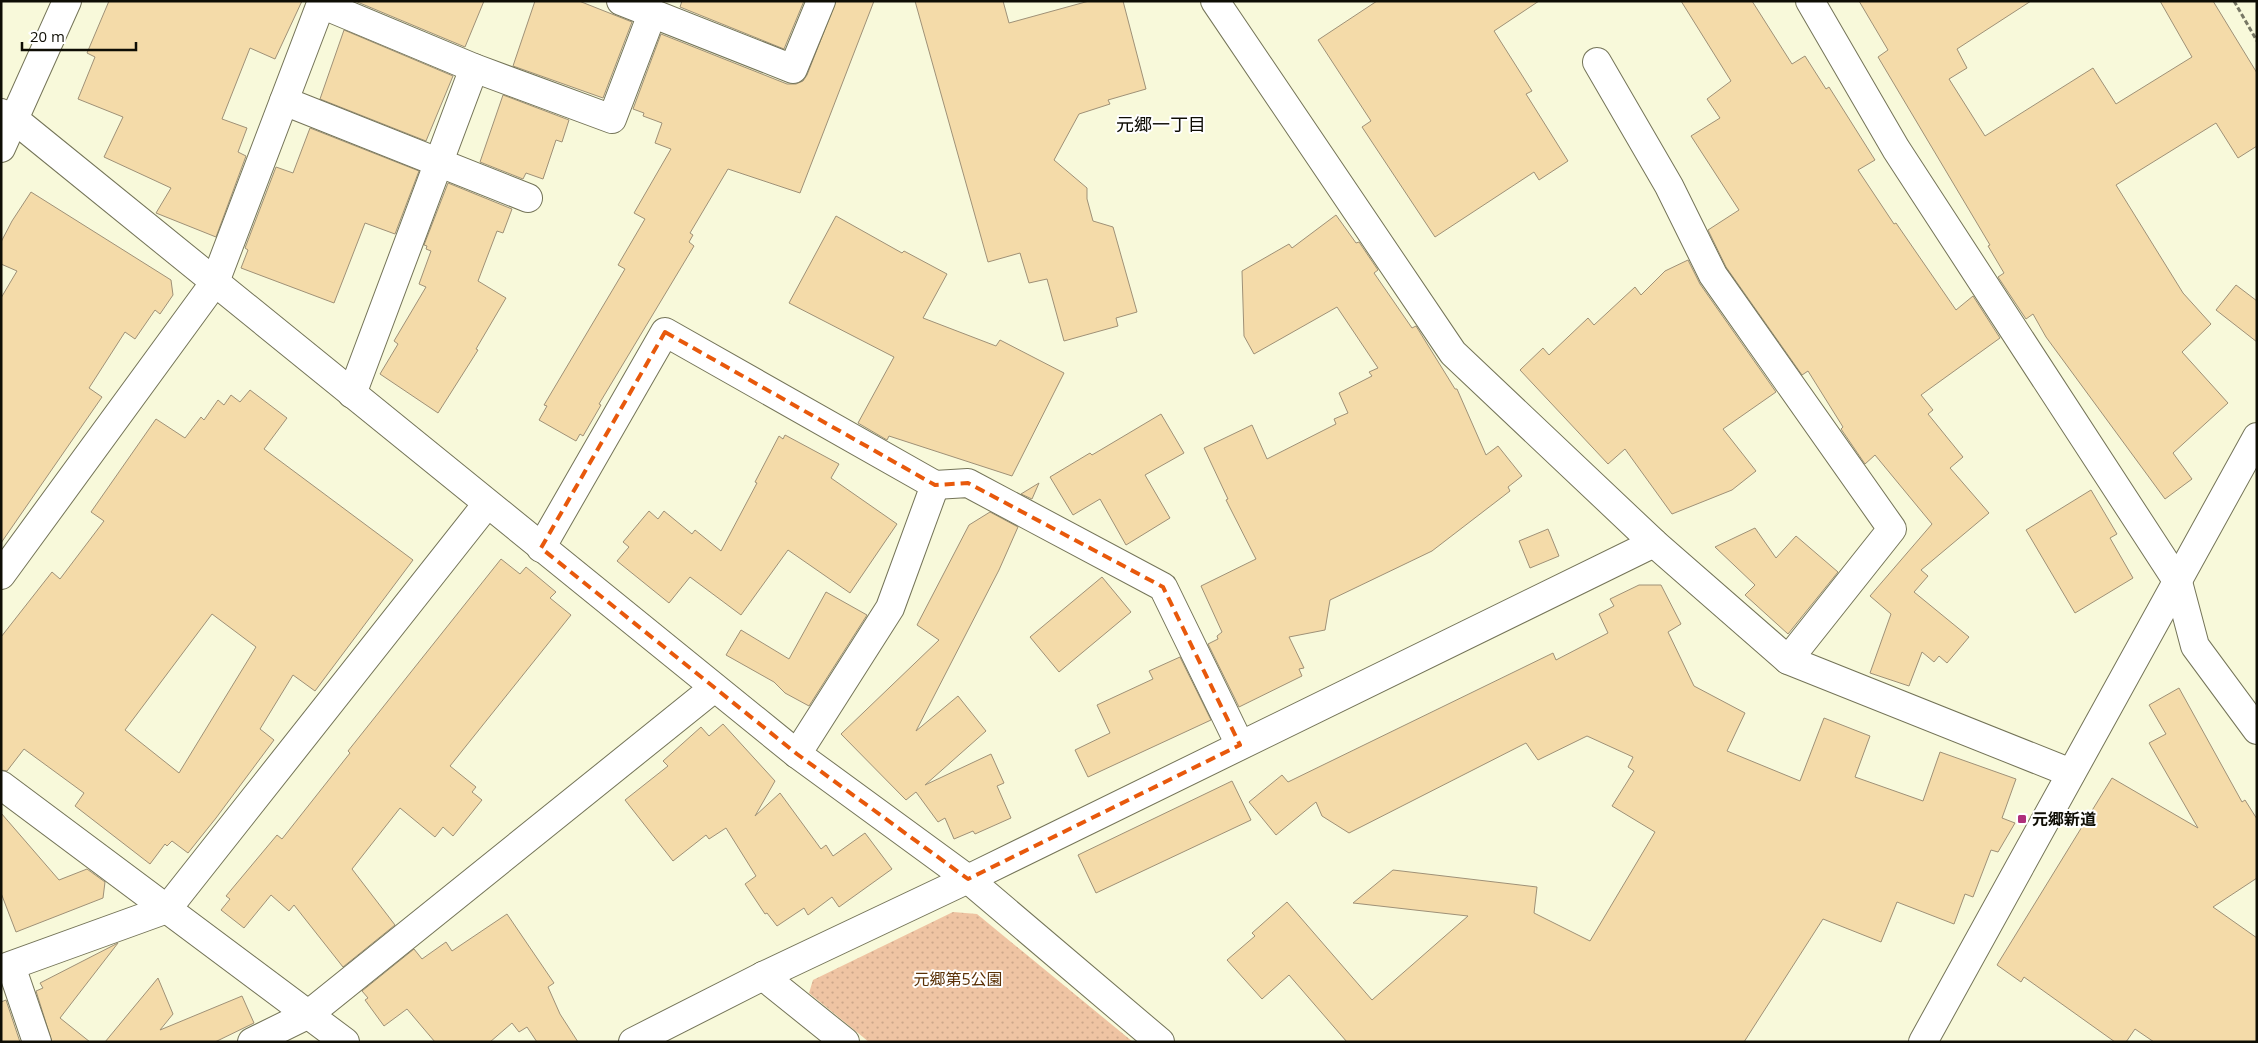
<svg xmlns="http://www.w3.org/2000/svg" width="2258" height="1043" viewBox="0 0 2258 1043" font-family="'Open Sans','Noto Sans JP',sans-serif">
  <defs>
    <pattern id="park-dots" width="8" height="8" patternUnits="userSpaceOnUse" patternTransform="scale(1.25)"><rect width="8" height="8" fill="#efc4a3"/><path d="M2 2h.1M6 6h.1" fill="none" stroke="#cca78b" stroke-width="1.8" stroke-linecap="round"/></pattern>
  </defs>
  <rect width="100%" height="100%" fill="#f8f9da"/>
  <polygon fill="url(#park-dots)" points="953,912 977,914 1133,1042 869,1042 809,993 813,980"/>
  <g fill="#f4dba9" stroke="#9f9177" fill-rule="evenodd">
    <polygon points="109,1 302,1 275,59 250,48 222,119 247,128 238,152 246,156 216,237 156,213 171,188 104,157 123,117 78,99 95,57 87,53"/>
    <polygon points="355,1 484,1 465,47"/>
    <polygon points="535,1 579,1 632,22 603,98 513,66"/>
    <polygon points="682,1 804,1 784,49 680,7"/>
    <polygon points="836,1 874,1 800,193 728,169 690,233 693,235 689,242 694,246 599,404 601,405 583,436 580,434 576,441 539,420 547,406 544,405 625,269 618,265 645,219 634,213 671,149 655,143 662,123 643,116 644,113 633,109 661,34 787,84 796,84 803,81 807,75"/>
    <polygon points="915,1 1003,1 1009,23 1089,1 1123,1 1146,89 1108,100 1110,104 1079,114 1054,160 1087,188 1087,199 1093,221 1113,227 1137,312 1116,318 1118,326 1064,341 1047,279 1029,283 1020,253 988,262"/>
    <polygon points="1377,1 1539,1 1494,31 1532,91 1526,94 1568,161 1539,180 1534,172 1435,237 1362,127 1371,121 1318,40"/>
    <polygon points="1681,1 1752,1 1792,64 1805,56 1826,89 1829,87 1875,160 1858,170 1894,224 1896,223 1956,310 1973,296 2000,338 1921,395 1933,410 1928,414 1963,457 1950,468 1989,513 1921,570 1928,576 1914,592 1969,637 1947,663 1939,656 1934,662 1922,652 1909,686 1870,673 1891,614 1870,596 1932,524 1875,455 1865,464 1841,429 1843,427 1808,371 1802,375 1726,267 1708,230 1739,210 1691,136 1720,118 1707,99 1731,81"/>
    <polygon points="1859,1 2031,1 1957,49 1967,68 1949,79 1985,136 2093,68 2116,104 2192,57 2160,1 2213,1 2257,73 2257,146 2238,158 2216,123 2116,185 2183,293 2211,324 2182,352 2228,403 2173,453 2192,479 2165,499 2046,337 2033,314 2026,319 1998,277 2004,273 1988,246 1990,245 1878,57 1888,50"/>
    <polygon points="344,30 453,76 426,141 320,99"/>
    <polygon points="503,95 569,120 562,142 556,140 543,179 526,173 523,179 480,162"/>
    <polygon points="310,128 419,171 395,234 365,223 334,303 241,268 248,250 245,248 276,167 293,173"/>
    <polygon points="448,183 512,209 503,233 497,231 478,281 506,298 476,349 478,350 438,413 380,374 398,344 394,341 426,287 419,284 431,251 426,249 427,246 424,245"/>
    <polygon points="31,192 171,280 173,295 160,314 155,310 135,339 125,332 89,388 102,397 1,543 1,298 17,271 1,264 1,242 12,221"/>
    <polygon points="1336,215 1356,243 1359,242 1378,270 1374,273 1412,328 1416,326 1455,389 1457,389 1486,455 1498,446 1522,476 1508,487 1510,491 1432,551 1330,600 1325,630 1289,637 1304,668 1299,669 1302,676 1239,707 1208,644 1218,639 1217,636 1222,632 1201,586 1256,559 1226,500 1228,499 1204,448 1252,425 1267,459 1336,424 1334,419 1348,413 1339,393 1372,376 1369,372 1378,368 1337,307 1254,354 1244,336 1242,271 1289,244 1292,248"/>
    <polygon points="836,216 902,253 904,251 947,274 923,318 996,346 1000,340 1064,373 1012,476 889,436 887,440 858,423 894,357 789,303"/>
    <polygon points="1688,260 1700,284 1776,392 1723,429 1756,471 1732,490 1672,514 1625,449 1608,464 1520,370 1543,348 1549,355 1588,318 1594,325 1635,287 1641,295 1665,271"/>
    <polygon points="2236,285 2257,301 2257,342 2216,310"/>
    <path d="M250 390 287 418 264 449 413 560 315 691 293 675 260 729 274 740 216 818 188 853 172 841 167 846 165 844 150 864 75 806 84 793 24 749 7 771 1 770V637L52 572 60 579 104 521 91 512 156 419 185 438 201 417 204 420 218 400 224 405 231 395 240 402ZM212 614 256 647 179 773 125 730Z"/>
    <polygon points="1161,414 1184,453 1145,475 1170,518 1126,545 1100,499 1073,515 1050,477 1090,453 1092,455"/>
    <polygon points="785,435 839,464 831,478 897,524 850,593 788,550 741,615 690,577 669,603 617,561 629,547 623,542 649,511 658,519 664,511 692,534 695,530 721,551 757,483 755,482 779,436 783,439"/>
    <polygon points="1039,483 1032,499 1021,494"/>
    <polygon points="2091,490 2117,534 2110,538 2133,578 2075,613 2026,530"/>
    <polygon points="990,512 1018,527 999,570 916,731 958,696 986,731 925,785 991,754 1004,783 997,786 1011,818 975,834 973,831 954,839 945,818 938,822 916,792 906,800 841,734 939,640 917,625 969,525"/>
    <polygon points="1755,528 1776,558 1796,536 1838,572 1788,634 1745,595 1755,585 1715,547"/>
    <polygon points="1548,529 1559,556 1530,568 1519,541"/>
    <polygon points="501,559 520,574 526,567 556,592 550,598 571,615 450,766 476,787 472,792 482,800 453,836 443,827 435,837 400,808 352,869 395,925 343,967 294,905 289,911 271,895 244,928 221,910 230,899 226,896 277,835 282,839 350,753 348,751"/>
    <polygon points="1102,577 1131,612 1059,672 1030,637"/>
    <polygon points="1639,585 1661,585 1681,624 1668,632 1694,686 1745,713 1727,751 1800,781 1824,718 1870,736 1855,777 1923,801 1940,752 2016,779 2002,818 2015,823 1998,852 1991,850 1973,897 1965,894 1954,924 1897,902 1881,942 1823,919 1744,1042 1347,1042 1289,975 1262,999 1227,960 1255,936 1252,933 1287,902 1372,1000 1468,916 1353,903 1393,870 1537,887 1534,913 1590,941 1655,832 1612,806 1634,771 1628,767 1633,757 1587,736 1538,760 1526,743 1349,833 1322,816 1316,802 1276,835 1249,802 1282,775 1288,782 1553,653 1556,660 1608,633 1599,614 1614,606 1610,599"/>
    <polygon points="826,592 867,615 809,706 785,693 774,682 726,655 741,630 789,659"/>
    <polygon points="1180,657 1211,720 1088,777 1075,750 1110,733 1097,705 1153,679 1149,671"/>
    <polygon points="2179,688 2242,802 2245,800 2257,819 2257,878 2213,907 2257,938 2257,1042 2154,1042 2135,1029 2126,1042 2115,1042 2024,977 2021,982 1997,965 2112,778 2198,828 2149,743 2166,734 2149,705"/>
    <polygon points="723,724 775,781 755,816 780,793 821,849 826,845 833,856 865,833 892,869 839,907 832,897 808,915 804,908 777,926 767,913 765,914 745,884 756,876 726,828 709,839 706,835 673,861 625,800 668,766 663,761 701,727 709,736"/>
    <polygon points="1232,781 1251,820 1096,893 1078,855"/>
    <polygon points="1,813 59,880 87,869 105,882 103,898 16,932 1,893"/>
    <polygon points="507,914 554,983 548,987 560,1014 578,1042 537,1042 527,1027 519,1032 512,1023 490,1042 435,1042 407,1009 384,1026 365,1000 368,998 362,991 414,949 422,959 446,942 452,951"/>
    <polygon points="118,943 60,1018 90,1042 52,1042 36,991 43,988 40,983"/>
    <polygon points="158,978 173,1014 160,1030 242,996 254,1023 215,1042 105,1042"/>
    <polygon points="6,1000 20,1042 1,1042 1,1002"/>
  </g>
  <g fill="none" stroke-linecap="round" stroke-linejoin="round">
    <defs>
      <g id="minor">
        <polyline points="621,1 793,69 821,1"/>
        <polyline points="1215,1 1453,353 1654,543 1788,660 2071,773"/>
        <polyline points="1810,1 1896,149 2178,582 2195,646 2257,730"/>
        <polyline points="321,4 474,68 612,119 652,14"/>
        <polyline points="1597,62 1669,186 1713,275 1892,529 1788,660"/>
        <polyline points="284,101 528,198"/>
        <polyline points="1,113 14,119 797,754 968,879 1160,1042"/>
        <polyline points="1,148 67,1"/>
        <polyline points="352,394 474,68"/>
        <polyline points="935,485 968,483 1163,587 1240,745"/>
        <polyline points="541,548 665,332 935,485 890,608 797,754"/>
        <polyline points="1,575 215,282 322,1"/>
        <polyline points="1,785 345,1042"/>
        <polyline points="11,966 37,1042"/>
        <polyline points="1,969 167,909 487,504"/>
        <polyline points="763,976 845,1042"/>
        <polyline points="252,1042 309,1014 714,688"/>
        <polyline points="633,1042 763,976 968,879 1654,543"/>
        <polyline points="1923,1042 2257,437"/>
      </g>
    </defs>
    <use href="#minor" stroke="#747458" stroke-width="30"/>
    <polyline stroke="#787865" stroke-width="3" stroke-dasharray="5 2.5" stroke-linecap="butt" points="2234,1 2257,41"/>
    <use href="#minor" stroke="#fff" stroke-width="28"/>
  </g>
  <path fill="none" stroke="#e8590c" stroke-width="4" stroke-dasharray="10 6" stroke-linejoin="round" d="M665 332 935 485 968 483 1163 587 1240 745 968 879 797 754 541 548Z"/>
  <rect fill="#af2f7b" stroke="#fff" stroke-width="2" x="2017" y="814" width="10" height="10" rx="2.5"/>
  <g text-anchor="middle" stroke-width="4" stroke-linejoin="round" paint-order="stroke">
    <g font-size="16" font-weight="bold" fill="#0e0d04" stroke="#fff" text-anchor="start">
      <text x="2032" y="825">元郷新道</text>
    </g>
    <g font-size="16" fill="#5a3005" stroke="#fff">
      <text x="958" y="985">元郷第5公園</text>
    </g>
    <g font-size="18" fill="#0e0d04" stroke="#fff">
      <text x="1161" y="131">元郷一丁目</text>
    </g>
  </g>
  <rect width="2258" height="1043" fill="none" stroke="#0e0d04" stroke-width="5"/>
  <path d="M22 42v8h114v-8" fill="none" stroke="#0e0d04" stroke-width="2.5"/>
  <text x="30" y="42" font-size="15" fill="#0e0d04" stroke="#ffffff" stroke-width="4" paint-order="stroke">20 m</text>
</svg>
